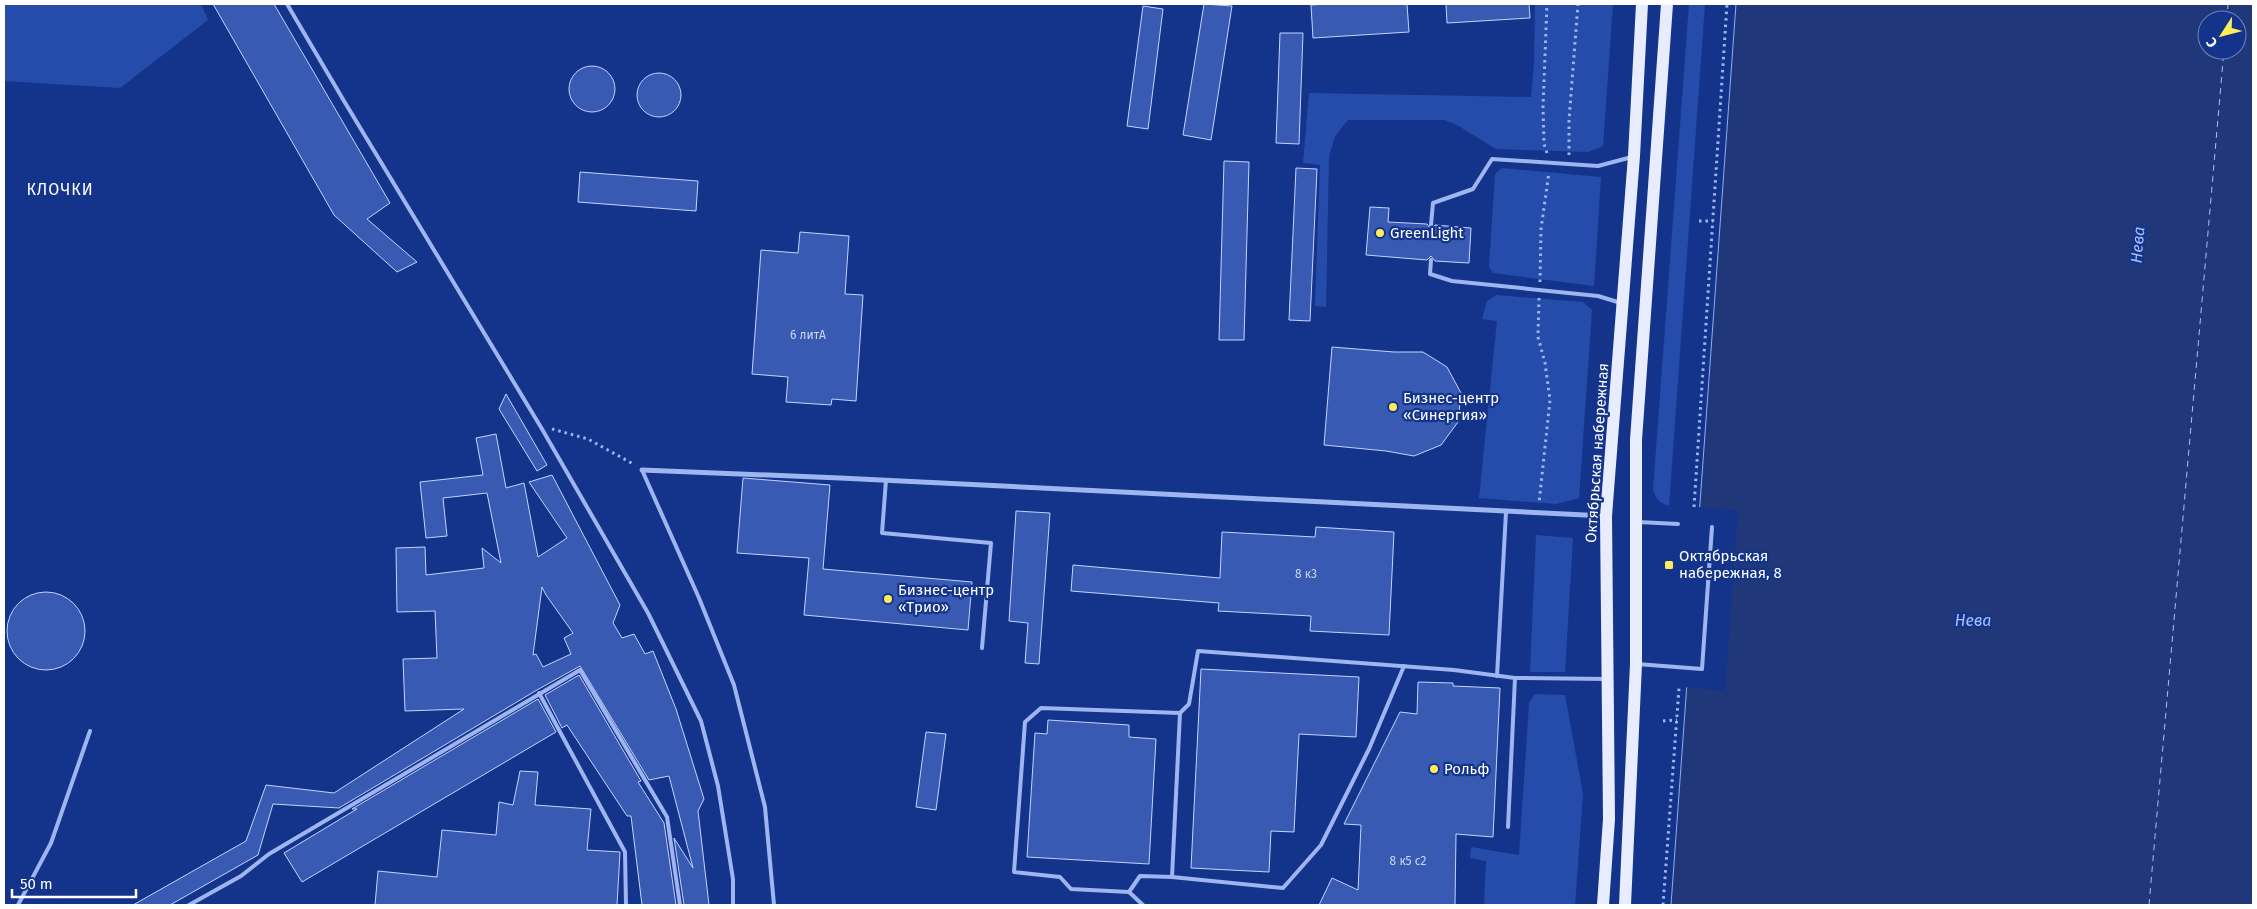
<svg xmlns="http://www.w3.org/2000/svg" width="2257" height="909" viewBox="0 0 2257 909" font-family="'Fira Sans',sans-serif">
  <rect width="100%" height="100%" fill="#14348c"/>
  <g fill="#264cab">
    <polygon points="4,4 201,4 208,20 120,88 4,81"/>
    <polygon points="1535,4 1613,4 1603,146 1588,152 1496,149 1457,125 1445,120 1348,120 1335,136 1329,157 1326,307 1315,306 1320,165 1303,163 1309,93 1531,97 1534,63"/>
    <path d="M1689 4H1705L1669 506C1660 503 1656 499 1653 490Z"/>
    <polygon points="1502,168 1601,177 1594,286 1493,273 1489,267 1495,174"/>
    <polygon points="1496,295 1583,302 1592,310 1579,498 1556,504 1479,498 1497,321 1482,319 1487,301"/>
    <polygon points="1536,535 1573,538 1565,672 1530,672"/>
    <polygon points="1535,694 1565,695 1583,794 1575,905 1484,905 1486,861 1470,858 1471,847 1519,855 1529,703"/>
  </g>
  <path fill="#20387a" stroke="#90adf3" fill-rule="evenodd" d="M1736 4H2253V905H1671ZM2207 20H2237V50H2207Z"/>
  <polygon fill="#14348c" points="1697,507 1738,510 1725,691 1684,687"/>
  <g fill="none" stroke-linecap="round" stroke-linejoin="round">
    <g stroke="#a9c0f7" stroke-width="1" stroke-dasharray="6 5" stroke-linecap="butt">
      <polyline points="2227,20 2228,4"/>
      <polyline points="2149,905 2224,50"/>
    </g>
  </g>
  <g fill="#385ab3" stroke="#c4d4fc" fill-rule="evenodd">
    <polygon points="213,4 274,4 390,203 367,219 417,262 397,272 334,215"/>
    <polygon points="1204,4 1232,6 1211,140 1183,135"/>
    <polygon points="1327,4 1407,4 1409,32 1313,38 1311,5"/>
    <polygon points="1446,4 1529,4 1530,18 1447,23"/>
    <polygon points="1143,6 1163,9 1148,129 1127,126"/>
    <polygon points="1280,33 1303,33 1299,144 1276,143"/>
    <circle cx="592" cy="89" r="23"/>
    <circle cx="659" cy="95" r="22"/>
    <polygon points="1224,161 1249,162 1244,340 1219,340"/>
    <polygon points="1296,168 1317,169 1310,321 1289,320"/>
    <polygon points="580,172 698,181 696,211 578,202"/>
    <polygon points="1370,207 1389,208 1388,222 1427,224 1431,229 1435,225 1471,228 1469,263 1435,261 1431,256 1427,260 1366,255"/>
    <polygon points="800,232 849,236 845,294 863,295 856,401 832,399 831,405 786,402 788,377 752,374 761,250 798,253"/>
    <polygon points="1332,347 1394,352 1423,352 1447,367 1461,393 1458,422 1441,445 1414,456 1386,451 1324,445"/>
    <polygon points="506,394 547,465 537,471 499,409"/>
    <path d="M496 434 506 488 524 483 538 557 567 538 529 482 552 475 620 605 613 623 622 638 634 634 645 654 653 651 676 709 704 799 698 811 709 905H684L674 838 693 868 669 776 649 780 580 666 537 690 339 808 273 804 258 855 170 905H133L246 841 266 785 334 793 464 709 405 711 403 659 437 658 435 611 397 612 396 548 425 547 426 575 484 568 482 548 501 563 487 493 443 498 447 536 426 538 420 482 483 475 476 438ZM542 587 546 595 573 633 564 638 571 654 543 667 536 654 533 655Z"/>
    <polygon points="743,478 830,485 823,569 972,582 968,630 804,615 809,558 737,553"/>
    <polygon points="1016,511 1050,513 1039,664 1025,663 1028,623 1009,621"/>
    <polygon points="1316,527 1394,532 1389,635 1310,631 1311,616 1218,611 1219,603 1071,591 1073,565 1220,578 1222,532 1315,537"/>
    <circle cx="46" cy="631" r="39"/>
    <polygon points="1201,669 1359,677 1356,737 1299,734 1294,832 1271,831 1269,872 1191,868"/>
    <polygon points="579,675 641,781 638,782 664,823 676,905 642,905 631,816 627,816 567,725 562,728 545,695"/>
    <polygon points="1418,682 1453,683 1453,686 1500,688 1493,837 1456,834 1455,905 1319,905 1332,878 1358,890 1361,825 1344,824 1400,712 1417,714"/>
    <polygon points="538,699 556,732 302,882 284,853 357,809 352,809"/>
    <polygon points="1048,720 1129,725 1129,737 1156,739 1149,864 1027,857 1035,733 1047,734"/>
    <polygon points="926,732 946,734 936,810 916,807"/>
    <polygon points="520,771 538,772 535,805 591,809 587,850 620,852 617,905 375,905 378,871 437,877 442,830 496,835 499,802 513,805"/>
  </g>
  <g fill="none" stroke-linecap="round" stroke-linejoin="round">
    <g stroke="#9eb5f0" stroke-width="3" stroke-dasharray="2.5 4" stroke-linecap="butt">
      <polyline points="1547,153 1544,144 1543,107 1547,4"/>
      <polyline points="1569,155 1569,120 1578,4"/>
      <polyline points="1699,221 1713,221"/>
      <polyline points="1540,282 1541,229 1549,172"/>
      <polyline points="1539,298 1538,337 1545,363 1550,400 1539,503"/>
      <polyline points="552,429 588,439 635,465"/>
      <polyline points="1694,507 1727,4"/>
      <polyline points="1663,721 1677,720"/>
      <polyline points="1663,905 1679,688"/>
    </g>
    <g stroke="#9eb5f0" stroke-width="4">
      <polyline points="287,4 344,101 542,429 648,613 701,721 718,786 733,879 733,905"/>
      <polyline points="1431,225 1433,203 1473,189 1492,159 1598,166 1632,157"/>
      <polyline points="1431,260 1430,274 1452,281 1598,296 1621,303"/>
      <polyline points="642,470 699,598 734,685 765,807 774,905"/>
      <polyline points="886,480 882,533 991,543 982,648"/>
      <polyline points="1638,522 1678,524"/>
      <polyline points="1637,664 1702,669 1712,527"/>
      <polyline points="1497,676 1506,512"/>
      <polyline points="539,693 625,852 626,905"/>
      <polyline points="1180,713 1189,704 1198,651 1454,670 1515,678 1606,679"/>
      <polyline points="1508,827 1515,678"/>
      <polyline points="1129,892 1140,876 1172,877 1283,888 1321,845 1369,749 1404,666"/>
      <polyline points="18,905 51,843 90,731"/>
      <polyline points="189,905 241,876 269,854 580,670 667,817 680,905"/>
      <polyline points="1143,905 1129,892 1071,889 1060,877 1014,872 1025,722 1041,708 1180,713 1172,877"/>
    </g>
    <polyline stroke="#9eb5f0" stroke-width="5" points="642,470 840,478 1605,516"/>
    <g stroke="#e7ecff" stroke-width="12">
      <polyline points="1603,905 1609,819 1606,516 1634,156 1642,4"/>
      <polyline points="1625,905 1636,664 1636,440 1667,4"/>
    </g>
  </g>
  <g fill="#ffec5d" stroke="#14348c" stroke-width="2">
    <circle cx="1380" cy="233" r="5"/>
    <circle cx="1393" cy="407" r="5"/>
    <rect x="1664" y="560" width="10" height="10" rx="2.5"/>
    <circle cx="888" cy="599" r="5"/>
    <circle cx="1434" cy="769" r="5"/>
  </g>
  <g text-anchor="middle" stroke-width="4.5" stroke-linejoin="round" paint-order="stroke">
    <g font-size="12" fill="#cdd6ec">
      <text x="808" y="339">6 литА</text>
      <text x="1306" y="578">8 к3</text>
      <text x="1408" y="865">8 к5 с2</text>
    </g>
    <g font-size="15" fill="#fff" stroke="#14348c" text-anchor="start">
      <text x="1390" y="238">GreenLight</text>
      <text x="1403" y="403">Бизнес-центр<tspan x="1403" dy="17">«Синергия»</tspan></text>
      <text x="1679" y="561">Октябрьская<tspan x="1679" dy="17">набережная, 8</tspan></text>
      <text x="898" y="595">Бизнес-центр<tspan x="898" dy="17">«Трио»</tspan></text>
      <text x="1444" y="774">Рольф</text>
    </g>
    <g font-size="15" fill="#fff" stroke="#14348c">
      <text transform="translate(1597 453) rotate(-86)" y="5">Октябрьская набережная</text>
    </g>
    <g font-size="16" letter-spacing="1" fill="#fff" stroke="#14348c">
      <text x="60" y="195">КЛОЧКИ</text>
    </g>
    <g font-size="16" font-style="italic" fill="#a9c0f7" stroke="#14348c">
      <text transform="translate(2137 245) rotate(-85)" y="6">Нева</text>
      <text x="1973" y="626">Нева</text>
    </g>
  </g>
  <rect width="2257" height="909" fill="none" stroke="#ffffff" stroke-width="10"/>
  <g transform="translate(2222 35) rotate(234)"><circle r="24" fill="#14348c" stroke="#7285ba"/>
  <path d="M0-4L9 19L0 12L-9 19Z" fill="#ffec5d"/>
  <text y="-8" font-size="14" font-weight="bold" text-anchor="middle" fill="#ffffff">С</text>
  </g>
  <path d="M12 889v8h124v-8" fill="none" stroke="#ffffff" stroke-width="2.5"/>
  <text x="20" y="889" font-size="15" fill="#ffffff" stroke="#14348c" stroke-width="4" paint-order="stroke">50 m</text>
</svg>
